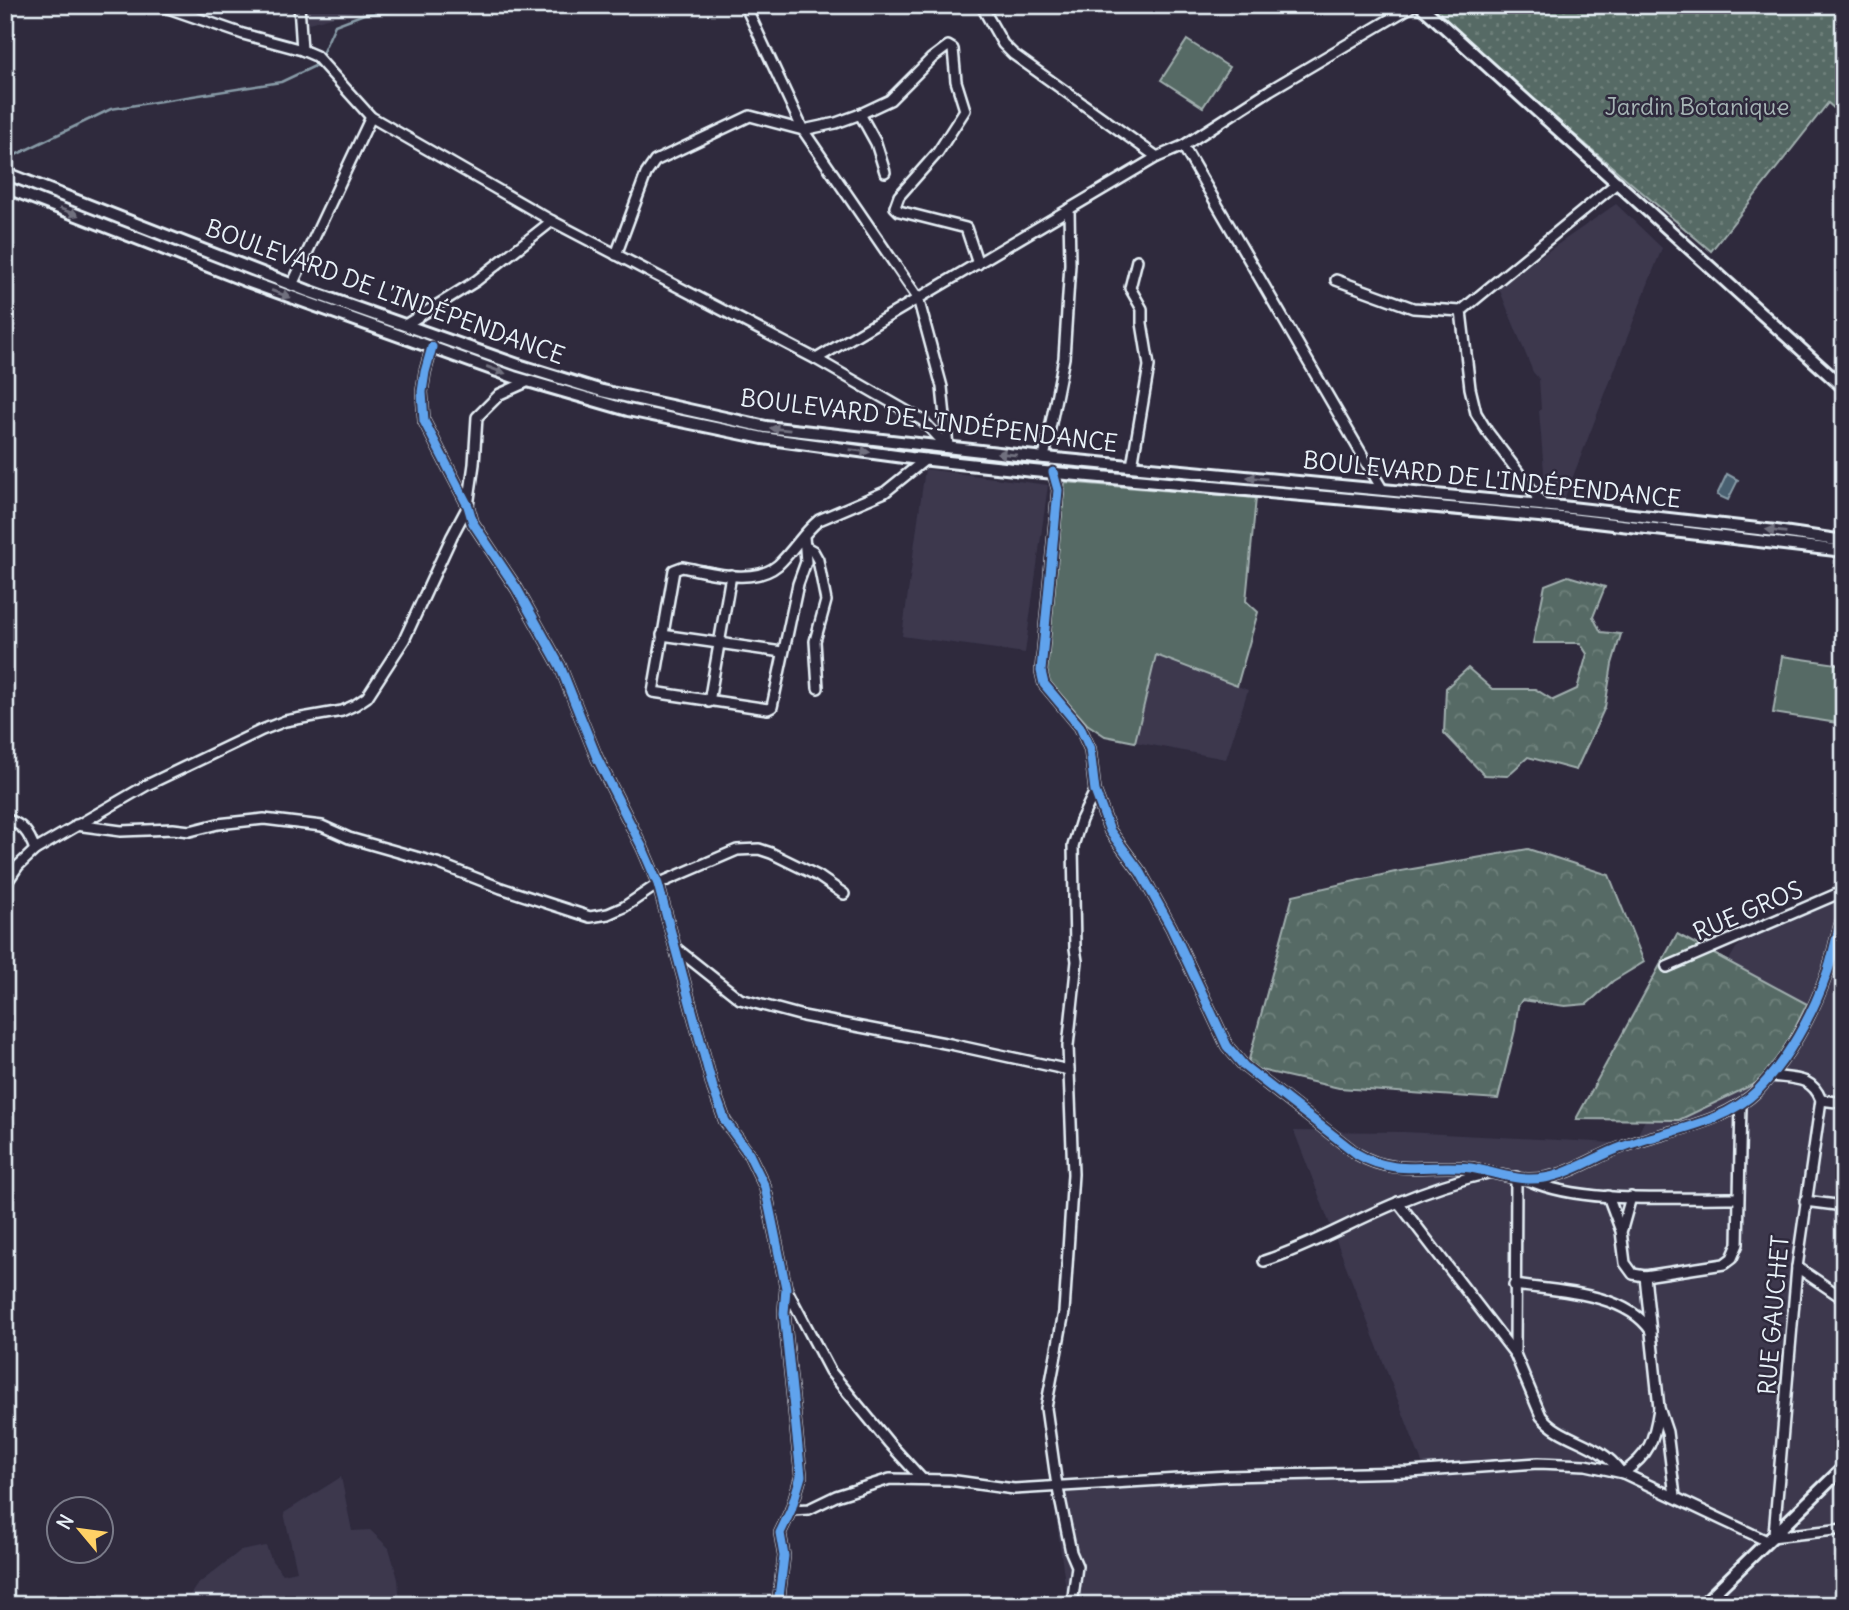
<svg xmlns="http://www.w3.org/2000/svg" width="1849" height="1610" viewBox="0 0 1849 1610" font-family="Delius,sans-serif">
  <defs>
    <pattern id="forest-crowns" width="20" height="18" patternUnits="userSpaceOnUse" patternTransform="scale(1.75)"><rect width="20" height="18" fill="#576b65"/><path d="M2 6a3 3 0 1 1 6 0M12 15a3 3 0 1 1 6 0" fill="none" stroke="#6f817c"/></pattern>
    <pattern id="park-dots" width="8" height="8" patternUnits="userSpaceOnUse" patternTransform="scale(1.75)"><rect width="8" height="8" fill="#576b65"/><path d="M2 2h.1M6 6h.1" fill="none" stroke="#6f817c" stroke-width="1.8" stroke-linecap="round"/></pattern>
  </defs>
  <rect width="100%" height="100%" fill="#2f2a3d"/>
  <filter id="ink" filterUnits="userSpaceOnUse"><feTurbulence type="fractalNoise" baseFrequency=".0143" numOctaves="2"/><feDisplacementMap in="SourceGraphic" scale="14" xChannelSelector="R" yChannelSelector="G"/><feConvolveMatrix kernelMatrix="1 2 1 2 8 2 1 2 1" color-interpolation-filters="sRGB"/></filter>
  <g filter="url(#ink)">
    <g fill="#3c384e">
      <polygon points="301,5 377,5 305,24"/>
      <polygon points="1616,204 1662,248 1565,497 1546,496 1539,411 1541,409 1539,379 1533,372 1498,286"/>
      <polygon points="925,469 1048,485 1025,653 902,636"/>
      <polygon points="1156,655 1248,690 1226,759 1135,742"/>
      <polygon points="1844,887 1844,1605 1068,1605 1055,1509 1054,1485 1426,1473 1294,1131 1404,1132 1633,1144 1698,1015 1736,948 1773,918"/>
      <polygon points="341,1477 352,1531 370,1530 389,1548 398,1579 400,1605 183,1605 197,1585 240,1551 266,1546 272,1561 283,1574 297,1571 284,1513"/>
    </g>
    <g fill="#576b65" stroke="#a0aeae" stroke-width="2">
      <polygon points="1187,40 1229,67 1203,107 1161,80"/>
      <polygon points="1065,482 1256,498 1246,601 1258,612 1237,686 1156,655 1135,742 1105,736 1087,724 1046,678 1046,659"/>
      <polygon points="1782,656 1844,665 1844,724 1773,713"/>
    </g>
    <g fill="url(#forest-crowns)" stroke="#a0aeae" stroke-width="2">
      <polygon points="1568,576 1605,587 1593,617 1601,632 1621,634 1612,664 1605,707 1576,770 1528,757 1507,776 1484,775 1444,733 1446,688 1468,668 1492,689 1535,689 1553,700 1577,689 1587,654 1580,643 1533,643 1545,585"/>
      <polygon points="1528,849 1609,875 1644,962 1613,981 1587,1004 1565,1006 1522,1000 1518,1006 1515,1030 1498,1099 1339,1088 1247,1067 1293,895 1395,872"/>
      <polygon points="1677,934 1807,1004 1771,1076 1679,1120 1576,1119"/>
    </g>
    <polygon fill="url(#park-dots)" stroke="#a0aeae" stroke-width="2" points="1422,5 1844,5 1844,117 1828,103 1711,251"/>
    <polygon fill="#486171" stroke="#889ba7" stroke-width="2" points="1727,474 1738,480 1728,500 1717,495"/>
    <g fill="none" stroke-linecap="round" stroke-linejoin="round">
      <g stroke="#889ba7" stroke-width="2.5">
        <polyline points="591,5 639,11 662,5"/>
        <polyline points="321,56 335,25 364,14 489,5"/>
        <polyline points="5,160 111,109 281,82 317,65 319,62"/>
      </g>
      <defs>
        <g id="minor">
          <polyline points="159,5 243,34 302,50 316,56 371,117 552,221 816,359 922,420 942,441 943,447"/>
          <polyline points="299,5 302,50"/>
          <polyline points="745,5 803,130 918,298 942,387 948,446"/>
          <polyline points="981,5 1003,44 1013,54 1157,157"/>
          <polyline points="860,114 876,143 885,172"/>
          <polyline points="1183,146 1382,489"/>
          <polyline points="616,255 646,174 655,161 750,116 803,130 836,123 858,115 890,100 932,58 948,46 953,49 956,81 965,110 938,152 899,196 895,207 899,211 966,228 978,264"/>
          <polyline points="1336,280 1413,308 1461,311 1618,182"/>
          <polyline points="292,285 371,117"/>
          <polyline points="1461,311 1470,388 1476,413 1487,431 1544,506"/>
          <polyline points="405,325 476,281 552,221"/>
          <polyline points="432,347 425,372 422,392 424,421 468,506 473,523 517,589 560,666 597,758 642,847 658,884 713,1088 725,1121 749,1154 765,1187 786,1288 784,1313 801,1476 791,1510 780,1533 784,1556 778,1605"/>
          <polyline points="816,359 1157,157 1183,146 1270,90 1414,5"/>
          <polyline points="1044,458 1064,358 1070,264 1069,209"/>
          <polyline points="1132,466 1149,366 1142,323 1142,309 1130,288 1137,260"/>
          <path d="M1053 472 1058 490 1041 671 1044 684 1080 727 1090 749 1095 791 1110 831 1141 873 1171 927 1227 1046 1244 1066 1357 1154C1396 1177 1429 1163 1471 1168 1489 1171 1510 1179 1528 1179 1564 1180 1591 1158 1622 1147 1667 1130 1723 1125 1758 1090 1787 1060 1812 1016 1826 976 1834 956 1835 935 1844 915"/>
          <path d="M804 536 806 562 798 584 772 707 768 709 653 692 674 570 682 567C711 572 753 586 778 565 793 551 803 533 819 520L885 492 926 459"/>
          <polyline points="806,547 813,551 818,560 826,601 815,641 818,688"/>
          <polyline points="662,635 782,652"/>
          <polyline points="709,702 731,575"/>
          <path d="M5 819C23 824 29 833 35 850"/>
          <polyline points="76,825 121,831 173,829 190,831 218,824 264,819 322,826 349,838 437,863 501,888 590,917 608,914 624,907 658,884 737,850 759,849 771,853 818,876 844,894"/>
          <polyline points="5,885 18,866 35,850 147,785 262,730 285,721 342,711 355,705 367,697 404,640 452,536 468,506 474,464 477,417 500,394 529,381"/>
          <polyline points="677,949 740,999 803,1016 950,1044 1069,1070"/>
          <polyline points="1667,967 1844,891"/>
          <path d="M1771 1076C1794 1079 1812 1076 1821 1100L1797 1267 1774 1534"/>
          <polyline points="1821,1100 1844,1103"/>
          <path d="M1516 1177 1515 1354 1541 1416C1562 1442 1597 1440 1620 1471"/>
          <path d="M1528 1180C1584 1205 1676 1197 1738 1198"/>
          <polyline points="1608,1196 1621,1231 1625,1263 1633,1274 1645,1276 1724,1264 1732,1258 1738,1244 1741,1104"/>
          <polyline points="1805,1201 1844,1206"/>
          <polyline points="1398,1202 1515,1354"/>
          <polyline points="1622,1229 1631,1197"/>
          <path d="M1264 1261C1311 1246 1354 1220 1399 1202 1428 1190 1458 1180 1488 1173"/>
          <polyline points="1797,1267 1844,1299"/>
          <polyline points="1645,1276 1659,1408 1667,1432 1675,1496"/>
          <path d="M1514 1285C1556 1291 1625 1292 1651 1331"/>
          <polyline points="786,1288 830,1371 889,1443 922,1479"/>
          <path d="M1623 1473C1650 1454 1654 1440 1659 1409"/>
          <polyline points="791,1510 809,1509 836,1496 890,1479 949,1480 1014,1489 1228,1476 1410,1472 1538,1463 1586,1465 1623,1473 1767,1541"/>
          <polyline points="1771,1537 1844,1529"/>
          <polyline points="1072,1605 1077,1566 1071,1552 1056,1479 1046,1408 1064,1312 1073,1174 1068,1046 1077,961 1075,948 1073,846 1081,820 1095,791"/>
        </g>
        <g id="major">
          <polyline points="1420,5 1844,388"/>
          <polyline points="5,173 308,291 518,365 602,391 766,427 1035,457 1562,507 1776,531 1844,541"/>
          <polyline points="5,187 247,281 514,377 628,410 763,438 911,458 1033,471 1561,518 1844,551"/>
          <polyline points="1702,1605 1844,1467"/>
        </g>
      </defs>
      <use href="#minor" stroke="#e8f1f8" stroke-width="14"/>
      <use href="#major" stroke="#e8f1f8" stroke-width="16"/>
      <use href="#minor" stroke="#2f2a3d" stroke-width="9"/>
      <use href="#major" stroke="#2f2a3d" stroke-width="10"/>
      <defs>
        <g id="cycleway">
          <polyline points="432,347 425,372 422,392 424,421 468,506 473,523 517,589 560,666 597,758 642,847 658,884 713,1088 725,1121 749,1154 765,1187 786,1288 784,1313 801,1476 791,1510 780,1533 784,1556 778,1605"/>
          <path d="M1053 472 1058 490 1041 671 1044 684 1080 727 1090 749 1095 791 1110 831 1141 873 1171 927 1227 1046 1244 1066 1357 1154C1396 1177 1429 1163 1471 1168 1489 1171 1510 1179 1528 1179 1564 1180 1591 1158 1622 1147 1667 1130 1723 1125 1758 1090 1787 1060 1812 1016 1826 976 1834 956 1835 935 1844 915"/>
        </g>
      </defs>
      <use href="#cycleway" stroke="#2f2a3d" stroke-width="13"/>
      <use href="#cycleway" stroke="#60a3ed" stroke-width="9"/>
    </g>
    <defs><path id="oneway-solid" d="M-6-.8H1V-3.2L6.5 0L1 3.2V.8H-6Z" transform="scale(1.75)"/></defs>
    <g fill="#70707e">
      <use href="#oneway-solid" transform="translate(69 212) rotate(21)"/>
      <use href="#oneway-solid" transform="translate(281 294) rotate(20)"/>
      <use href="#oneway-solid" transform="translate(496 370) rotate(20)"/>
      <use href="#oneway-solid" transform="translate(780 429) rotate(-174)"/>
      <use href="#oneway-solid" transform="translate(860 451) rotate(7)"/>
      <use href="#oneway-solid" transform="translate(1007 454) rotate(-174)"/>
      <use href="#oneway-solid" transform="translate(1257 478) rotate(-175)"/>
      <use href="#oneway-solid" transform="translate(1776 531) rotate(-173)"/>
    </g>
  </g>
  <g text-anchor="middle" stroke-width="5" stroke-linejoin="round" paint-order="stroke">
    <g font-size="24" fill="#a7b5b6" stroke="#2f2a3d">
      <text x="1697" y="115">Jardin Botanique</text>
    </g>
    <g font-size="24" fill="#e8f1f8" stroke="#2f2a3d">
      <text transform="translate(385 292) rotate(20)" y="8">BOULEVARD DE L'INDÉPENDANCE</text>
      <text transform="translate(929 421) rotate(7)" y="8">BOULEVARD DE L'INDÉPENDANCE</text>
      <text transform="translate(1492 480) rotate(6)" y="8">BOULEVARD DE L'INDÉPENDANCE</text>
      <text transform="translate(1748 911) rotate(-23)" y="8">RUE GROS</text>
      <text transform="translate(1774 1315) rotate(-85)" y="8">RUE GAUCHET</text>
    </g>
  </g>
  <rect width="1849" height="1610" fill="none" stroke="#2f2a3d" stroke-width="28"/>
  <rect x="14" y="14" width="1821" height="1582" fill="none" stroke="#e8f1f8" stroke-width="2.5" filter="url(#ink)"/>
  <g transform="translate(80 1530) rotate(299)"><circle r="33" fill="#2f2a3d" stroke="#797a88" stroke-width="2"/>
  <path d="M0-5L12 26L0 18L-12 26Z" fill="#ffd166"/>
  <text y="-10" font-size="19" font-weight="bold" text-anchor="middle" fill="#e8f1f8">N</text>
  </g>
</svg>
